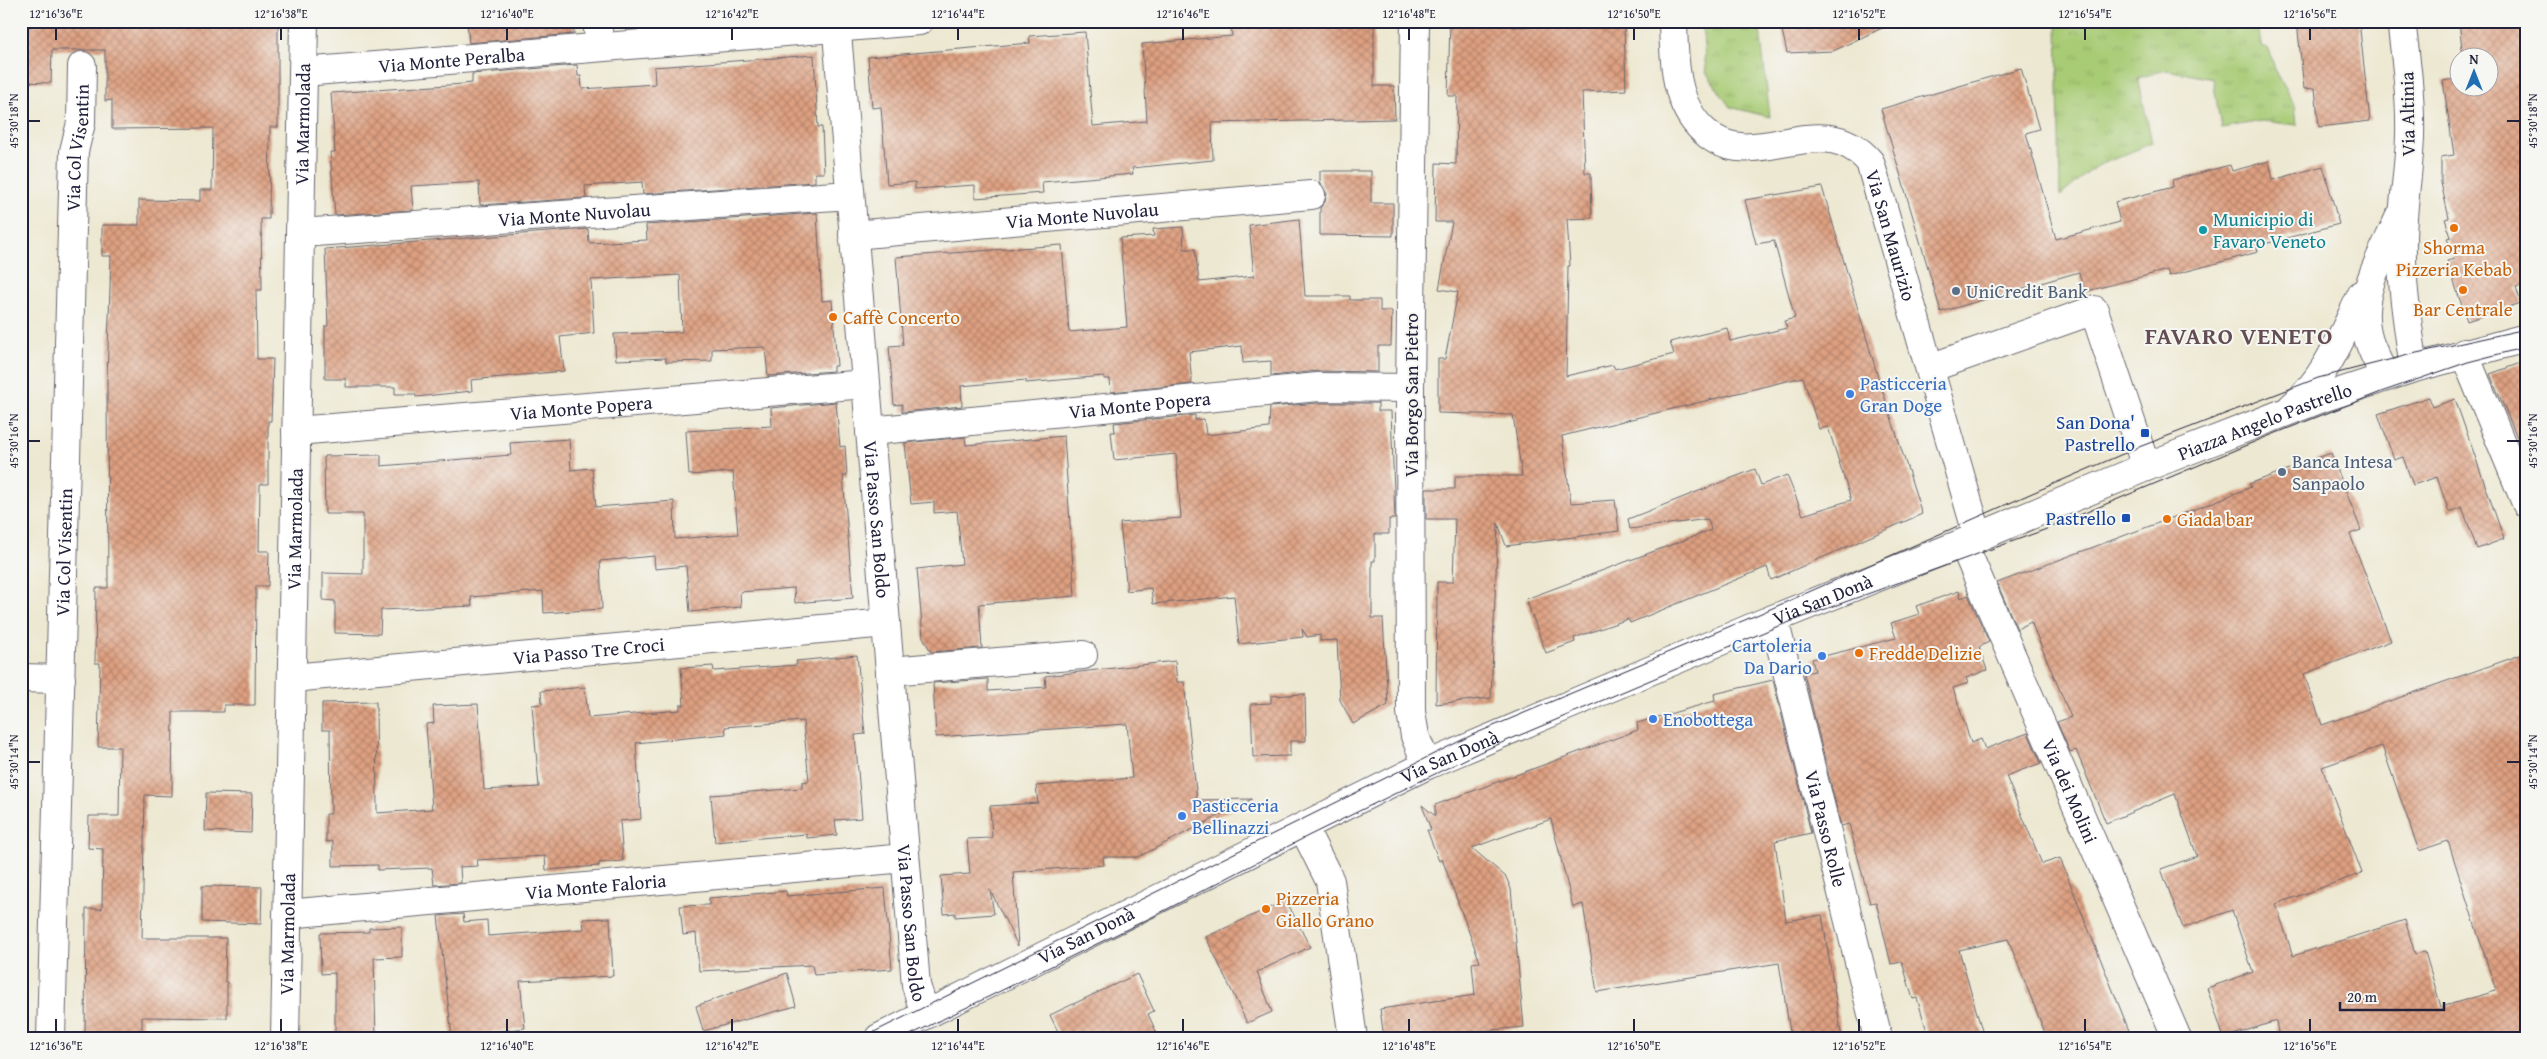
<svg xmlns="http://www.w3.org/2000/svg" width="2547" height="1059" viewBox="0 0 2547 1059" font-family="'Gentium Book Plus',serif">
  <defs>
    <pattern id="park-tufts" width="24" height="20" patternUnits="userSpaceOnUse" patternTransform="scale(1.25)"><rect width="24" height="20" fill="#a8cb75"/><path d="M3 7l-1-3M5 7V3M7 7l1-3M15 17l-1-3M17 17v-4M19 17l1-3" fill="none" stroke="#90ae66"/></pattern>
    <pattern id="building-cross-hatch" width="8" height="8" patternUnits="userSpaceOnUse" patternTransform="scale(1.25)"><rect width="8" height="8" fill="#dea081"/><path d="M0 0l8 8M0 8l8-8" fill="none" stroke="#b4826b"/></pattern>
  </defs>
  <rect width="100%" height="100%" fill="#f6f6f2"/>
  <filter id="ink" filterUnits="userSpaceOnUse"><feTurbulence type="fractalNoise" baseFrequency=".02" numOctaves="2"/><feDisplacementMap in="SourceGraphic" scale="10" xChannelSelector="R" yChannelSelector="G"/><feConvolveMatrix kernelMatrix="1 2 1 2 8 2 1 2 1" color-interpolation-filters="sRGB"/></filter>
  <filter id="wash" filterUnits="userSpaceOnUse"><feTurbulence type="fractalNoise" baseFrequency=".0096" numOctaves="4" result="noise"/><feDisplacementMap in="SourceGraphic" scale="20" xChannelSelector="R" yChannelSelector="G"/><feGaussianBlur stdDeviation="1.12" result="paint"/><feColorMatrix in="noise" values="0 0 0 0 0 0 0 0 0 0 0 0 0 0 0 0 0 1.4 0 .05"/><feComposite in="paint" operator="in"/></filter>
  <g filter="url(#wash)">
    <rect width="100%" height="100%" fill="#ede8d1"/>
    <g fill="url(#park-tufts)" stroke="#657658">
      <polygon points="1702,21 1759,21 1770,117 1730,107 1706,72"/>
      <polygon points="2057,21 2258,21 2261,46 2269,49 2275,69 2295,106 2297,125 2262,121 2221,128 2213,79 2166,70 2138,78 2152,143 2095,167 2060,196"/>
    </g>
    <g id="blocks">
      <g fill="url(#building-cross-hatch)" fill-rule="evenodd">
        <polygon points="47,21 278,21 278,127 270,127 269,219 261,219 262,290 256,290 257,359 273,359 271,421 268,421 268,484 260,484 259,551 269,551 268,586 256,586 255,705 224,705 224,712 173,712 172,796 145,795 142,938 226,938 225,982 227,982 227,1018 142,1017 142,1038 85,1038 86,909 102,909 103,849 88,848 89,816 119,816 120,747 98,747 100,663 95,663 96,588 108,588 107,380 111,256 102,256 102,225 139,225 139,200 200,201 200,190 212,190 213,128 112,129 112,100 105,101 105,50 52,50 51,83 21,82 21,30"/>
        <polygon points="467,21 573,21 574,34 469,43"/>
        <polygon points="1231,21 1374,21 1374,86 1394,86 1395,119 1212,123 1213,160 1132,168 1133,174 1042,182 1043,193 975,198 975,185 915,189 915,182 887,184 881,107 872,108 868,57 1030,43 1029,36 1085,32 1093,126 1147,121 1142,44 1232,36"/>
        <polygon points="1450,21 1512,21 1512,27 1624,24 1626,90 1582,92 1585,173 1591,173 1592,218 1567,219 1570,266 1568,266 1566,376 1613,365 1615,369 1674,354 1670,342 1727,328 1730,341 1787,328 1784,321 1795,318 1774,241 1756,244 1745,200 1822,187 1875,367 1922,514 1771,580 1767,567 1630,623 1628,619 1574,638 1575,642 1546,653 1526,599 1711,530 1708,519 1630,529 1628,519 1755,469 1761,485 1787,475 1803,515 1851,500 1828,427 1819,429 1803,377 1562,436 1571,503 1615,500 1619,531 1506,546 1498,523 1491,698 1436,704 1437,582 1453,582 1455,519 1426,519 1426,489 1455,489 1455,476 1522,476 1513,415 1438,413 1438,359 1445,359 1458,292 1439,289 1452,222 1435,222 1436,163 1456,164 1457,96 1448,96"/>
        <polygon points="1780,21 1897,21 1833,51 1787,53"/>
        <polygon points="2297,21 2359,21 2370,121 2319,127 2315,88 2304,89"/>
        <polygon points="2459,21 2526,21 2526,284 2516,287 2521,303 2467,321 2447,261 2454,259 2447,238 2451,237 2445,219 2449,218 2441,183 2441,157 2454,155 2443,81 2460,78 2460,88 2490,88 2490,58 2463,58"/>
        <polygon points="814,55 818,127 822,127 824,173 815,173 815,182 643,194 642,182 585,186 586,198 480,205 479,182 411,186 413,210 335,215 330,152 335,152 331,93 463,84 472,83 472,74 577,65 578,76 581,76 582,89 655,84 654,67"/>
        <polygon points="2021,68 2039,129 2026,133 2056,239 2120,222 2115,202 2173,187 2172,180 2230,165 2232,171 2269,161 2273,180 2323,166 2339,224 2257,246 2258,252 2169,276 2167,270 2084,292 2079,272 1941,312 1881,109"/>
        <polygon points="1320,171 1371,171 1371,203 1393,203 1393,236 1320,235 1320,208 1325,202 1327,194 1320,183"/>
        <polygon points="817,213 822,301 832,300 837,366 833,366 833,371 768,376 765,347 712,349 712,361 666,362 666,358 616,360 614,334 682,332 680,275 591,280 594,333 560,337 564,371 471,380 472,391 416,397 415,394 395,394 395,387 346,387 346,379 325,379 325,326 328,326 325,249 588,229 589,243 647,240 646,225"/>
        <polygon points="1299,219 1305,296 1350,296 1350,300 1380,300 1380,311 1392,311 1391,346 1378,346 1378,372 1318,371 1271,376 1271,361 1243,363 1242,346 1189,352 1192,384 1111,392 1110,379 1104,379 1104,376 1026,383 1026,380 961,386 962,406 902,412 902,404 894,405 889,346 903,345 896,257 1062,245 1069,332 1127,327 1120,238 1154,236 1153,229 1183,227 1184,249 1195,249 1199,282 1254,276 1249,225"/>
        <polygon points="2526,361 2526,458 2490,374"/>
        <polygon points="2429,397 2433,407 2455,399 2504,539 2477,549 2462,507 2449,512 2437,477 2413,485 2403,457 2394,460 2378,414"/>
        <polygon points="836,402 840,447 845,446 847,476 843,476 853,598 795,603 794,588 740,592 741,607 690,612 686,566 655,569 654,556 600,561 602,609 544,613 543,591 471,597 472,606 381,610 380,634 335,633 335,601 323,600 323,573 363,574 363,514 325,514 324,456 381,455 381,466 511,455 510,443 569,439 571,470 592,468 596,507 674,501 675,539 738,534 733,472 689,475 686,431 772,426 771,408"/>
        <polygon points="1319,403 1378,403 1378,411 1391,411 1395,519 1389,519 1389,534 1375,534 1375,561 1372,561 1372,618 1383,618 1388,705 1353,724 1340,700 1337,640 1320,641 1320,635 1307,637 1302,629 1303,637 1239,644 1234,596 1153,604 1151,588 1127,591 1120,523 1181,518 1176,454 1114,460 1111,432 1115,432 1114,423 1195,415 1195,420 1204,419 1206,435 1269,428 1270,407"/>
        <polygon points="1064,436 1075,596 979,604 982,648 931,652 923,637 917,569 962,564 957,511 934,513 934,502 911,504 905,443 965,437 966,445"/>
        <path d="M2331 453 2361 530 2350 534 2391 641 2304 674 2322 725 2526 653V1038H2279L2276 1021 2224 1038 2207 988 2253 972 2232 910 2183 928 2161 869 2197 856 2175 794 2106 823 2076 750 2070 752 2057 722 2071 717 2031 622 2017 629 1997 583 2201 507 2251 487 2249 484ZM2382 746 2419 851 2448 841 2496 991 2441 1007 2425 952 2415 954 2405 920 2293 956 2276 904 2362 873 2322 767Z"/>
        <polygon points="1959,591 1961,598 1968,595 1989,642 1979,647 1987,670 1966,678 1968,683 1953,688 1971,743 1981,739 1985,749 2028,733 2041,763 2006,776 2042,864 2060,858 2132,1038 2047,1038 2008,939 1959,950 1984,1038 1929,1038 1917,998 1913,999 1902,962 1891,964 1876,902 1870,903 1849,824 1841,826 1804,673 1815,671 1812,659 1896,638 1891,623 1919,614 1916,606"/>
        <polygon points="857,655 865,734 855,735 862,818 835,820 837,835 807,838 806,834 715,842 711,795 802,788 802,782 809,781 803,721 725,727 726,734 636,743 641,819 620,821 623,861 599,863 599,866 546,870 545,856 477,860 478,866 460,867 461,883 434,885 432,868 378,870 378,865 333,866 333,841 326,842 326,814 331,814 330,730 322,730 322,703 376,702 377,813 432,809 426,724 434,723 433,706 478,704 484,790 539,787 532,705 542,704 541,691 585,687 588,718 680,710 680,705 684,705 681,668 713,666 714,671 797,665 796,661"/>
        <polygon points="1175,661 1177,682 1184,682 1197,800 1252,799 1138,857 1103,857 1104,865 1013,872 1018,946 990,890 994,914 955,917 955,913 944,914 941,876 970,874 967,839 992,838 990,806 1038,803 1036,786 1132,778 1127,724 936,737 933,683 988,679 988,691 1046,687 1045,676"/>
        <polygon points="1773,680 1811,833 1775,841 1786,921 1822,915 1842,1038 1791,1038 1779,963 1597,992 1583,904 1573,907 1551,819 1472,848 1506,877 1511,889 1524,1027 1451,1034 1451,1038 1384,1038 1380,1009 1475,995 1472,963 1480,962 1442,859 1439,861 1427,830 1431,830 1422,805 1435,816 1435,805 1638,730 1637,723 1715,701 1714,694"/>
        <polygon points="1305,694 1306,741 1290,741 1290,756 1253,757 1251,704 1271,703 1271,696"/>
        <polygon points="206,793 252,794 251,833 205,831"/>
        <polygon points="202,886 262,887 261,924 202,922"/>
        <polygon points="885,888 892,969 814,975 812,965 699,971 696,933 683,935 680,906 709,905 709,898 786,891 787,896"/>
        <polygon points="1286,900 1310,947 1257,972 1272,1012 1247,1023 1206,937"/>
        <polygon points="463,914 464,922 487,920 488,936 584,929 583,919 610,918 613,976 520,981 525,1028 452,1037 438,916"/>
        <polygon points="402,927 402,957 374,958 376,1038 335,1038 335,973 321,974 320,933 369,932 369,928"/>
        <polygon points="787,973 796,1006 703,1031 696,1006"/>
        <polygon points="1137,974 1154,1011 1148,1014 1159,1038 1061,1038 1050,1015"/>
      </g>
    </g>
  </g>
  <g filter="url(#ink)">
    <use href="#blocks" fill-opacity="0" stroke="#696770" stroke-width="1"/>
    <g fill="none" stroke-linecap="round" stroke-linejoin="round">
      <defs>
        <g id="minor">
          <polyline points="597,21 600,47"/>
          <path id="s1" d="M836 21 916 985 925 1015"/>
          <polyline points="1415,21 1410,388 1411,712 1415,736 1427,765"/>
          <path id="s2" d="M1673 21C1674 60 1674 104 1704 131 1754 178 1820 103 1870 162L1978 537"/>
          <path id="s3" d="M303 72 919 21"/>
          <path id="s4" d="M300 233 850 195"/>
          <path id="s5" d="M853 235 1311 195"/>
          <polyline points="2464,353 2526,503"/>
          <polyline points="1930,368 2094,310 2146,467"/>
          <polyline points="2414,368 2526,338"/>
          <path id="s6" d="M296 431 866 384"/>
          <path id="s7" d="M870 431 1318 387 1410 388"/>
          <path id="s8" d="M1963 543 2177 1038"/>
          <path id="s9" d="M1774 619 1878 1038"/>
          <polyline points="890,671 1083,655"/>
          <polyline points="21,678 61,679"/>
          <path id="s10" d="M292 678 886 623"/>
          <polyline points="1303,827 1330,881 1353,1038"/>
          <path id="s11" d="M287 914 905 858"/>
          <path id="s12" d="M51 1038 74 151 81 123 82 66"/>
          <path id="s13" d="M285 1038 304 21"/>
        </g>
        <g id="major">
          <path d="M2385 377C2379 363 2370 349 2367 334 2357 292 2383 255 2399 218"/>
          <path d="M2292 407C2326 378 2343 333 2362 294"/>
          <path id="s14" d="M879 1038 1427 765 1763 623 1978 537 2146 467 2322 398 2414 368C2408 326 2401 285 2402 242 2402 206 2409 171 2410 136 2411 97 2406 59 2401 21"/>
        </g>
      </defs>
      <use href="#minor" stroke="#696770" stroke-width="30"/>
      <use href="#major" stroke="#696770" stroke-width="30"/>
      <use href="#minor" stroke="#fff" stroke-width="28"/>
      <use href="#major" stroke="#fff" stroke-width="28"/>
      <g stroke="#22223b" stroke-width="1">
        <polyline points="862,1038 1472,735 1759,614 2030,494 2139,447 2318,378 2412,354 2526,329"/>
        <polyline points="904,1038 1150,918 1308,836 1480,752 1776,627 2044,530 2266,437 2381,392 2468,362 2526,347"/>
      </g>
    </g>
  </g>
  <path fill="none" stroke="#22223b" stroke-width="2" d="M56 28V40M281 28V40M507 28V40M732 28V40M958 28V40M1183 28V40M1409 28V40M1634 28V40M1859 28V40M2085 28V40M2310 28V40M28 121H40M2507 121H2520M28 441H40M2507 441H2520M28 762H40M2507 762H2520M56 1019V1032M281 1019V1032M507 1019V1032M732 1019V1032M958 1019V1032M1183 1019V1032M1409 1019V1032M1634 1019V1032M1859 1019V1032M2085 1019V1032M2310 1019V1032"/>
  <g fill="#e8710a" stroke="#f6f6f2" stroke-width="2">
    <circle cx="2454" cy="228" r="5"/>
    <circle cx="2463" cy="290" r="5"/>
    <circle cx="833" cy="317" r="5"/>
    <circle cx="2167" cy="519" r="5"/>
    <circle cx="1859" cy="653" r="5"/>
    <circle cx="1266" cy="909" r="5"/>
  </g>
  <circle fill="#0f9aa8" stroke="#f6f6f2" stroke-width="2" cx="2203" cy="230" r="5"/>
  <g fill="#5c6f8a" stroke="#f6f6f2" stroke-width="2">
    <circle cx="1956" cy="291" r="5"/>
    <circle cx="2282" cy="472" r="5"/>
  </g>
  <g fill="#3f7fe0" stroke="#f6f6f2" stroke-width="2">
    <circle cx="1850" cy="394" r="5"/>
    <circle cx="1822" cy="656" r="5"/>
    <circle cx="1653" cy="719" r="5"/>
    <circle cx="1182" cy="816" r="5"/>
  </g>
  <g fill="#1a4fb4" stroke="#f6f6f2" stroke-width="2">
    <rect x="2140" y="428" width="10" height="10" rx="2.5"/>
    <rect x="2121" y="513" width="10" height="10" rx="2.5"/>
  </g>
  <g text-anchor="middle" stroke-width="4" stroke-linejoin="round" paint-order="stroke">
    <g font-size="19" fill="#22223b" stroke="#f6f6f2">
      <text dy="7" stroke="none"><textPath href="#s3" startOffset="149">Via Monte Peralba</textPath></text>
      <text transform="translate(2407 114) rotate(-91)" y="7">Via Altinia</text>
      <text dy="7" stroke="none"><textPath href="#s13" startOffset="914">Via Marmolada</textPath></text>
      <text dy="7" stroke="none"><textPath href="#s12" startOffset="891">Via Col Visentin</textPath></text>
      <text dy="7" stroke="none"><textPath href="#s4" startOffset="275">Via Monte Nuvolau</textPath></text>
      <text dy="7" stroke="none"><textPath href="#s5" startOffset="230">Via Monte Nuvolau</textPath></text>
      <text dy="7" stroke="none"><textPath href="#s2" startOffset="372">Via San Maurizio</textPath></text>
      <text transform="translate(1411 395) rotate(-90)" y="7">Via Borgo San Pietro</text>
      <text dy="7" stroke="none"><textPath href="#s7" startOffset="271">Via Monte Popera</textPath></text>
      <text dy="7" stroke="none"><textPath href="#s6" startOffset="286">Via Monte Popera</textPath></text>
      <text dy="7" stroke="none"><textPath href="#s14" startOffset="1518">Piazza Angelo Pastrello</textPath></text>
      <text dy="7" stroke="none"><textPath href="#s1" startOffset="500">Via Passo San Boldo</textPath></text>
      <text dy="7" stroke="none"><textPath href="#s13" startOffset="509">Via Marmolada</textPath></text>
      <text dy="7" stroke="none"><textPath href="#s12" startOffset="486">Via Col Visentin</textPath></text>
      <text dy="7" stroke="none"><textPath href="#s14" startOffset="1041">Via San Donà</textPath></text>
      <text dy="7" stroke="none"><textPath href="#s10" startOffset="298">Via Passo Tre Croci</textPath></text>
      <text dy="7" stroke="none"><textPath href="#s14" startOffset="636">Via San Donà</textPath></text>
      <text dy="7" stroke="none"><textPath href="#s8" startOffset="270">Via dei Molini</textPath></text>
      <text dy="7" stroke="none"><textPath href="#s9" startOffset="216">Via Passo Rolle</textPath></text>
      <text dy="7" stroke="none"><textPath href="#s11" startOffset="310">Via Monte Faloria</textPath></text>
      <text dy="7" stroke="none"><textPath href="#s1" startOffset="905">Via Passo San Boldo</textPath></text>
      <text dy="7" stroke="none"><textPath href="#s13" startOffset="104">Via Marmolada</textPath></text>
      <text dy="7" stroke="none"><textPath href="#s14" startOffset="231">Via San Donà</textPath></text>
    </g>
    <g font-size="19" fill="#0d838f" stroke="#f6f6f2" text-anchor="start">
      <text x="2213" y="226">Municipio di<tspan x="2213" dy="22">Favaro Veneto</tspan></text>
    </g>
    <g font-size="19" fill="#c56008" stroke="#f6f6f2" text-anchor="start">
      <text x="2454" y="254" text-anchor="middle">Shorma<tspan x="2454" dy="22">Pizzeria Kebab</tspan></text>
      <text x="2463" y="316" text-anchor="middle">Bar Centrale</text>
      <text x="843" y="324">Caffè Concerto</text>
      <text x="2177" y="526">Giada bar</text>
      <text x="1869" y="660">Fredde Delizie</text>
      <text x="1276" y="905">Pizzeria<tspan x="1276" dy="22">Giallo Grano</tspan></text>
    </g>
    <g font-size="19" fill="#4e5e75" stroke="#f6f6f2" text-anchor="start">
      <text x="1966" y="298">UniCredit Bank</text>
      <text x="2292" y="468">Banca Intesa<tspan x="2292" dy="22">Sanpaolo</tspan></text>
    </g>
    <g font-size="19" fill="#366cbe" stroke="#f6f6f2" text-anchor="start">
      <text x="1860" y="390">Pasticceria<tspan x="1860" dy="22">Gran Doge</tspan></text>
      <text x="1812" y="652" text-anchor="end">Cartoleria<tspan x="1812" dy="22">Da Dario</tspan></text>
      <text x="1663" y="726">Enobottega</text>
      <text x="1192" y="812">Pasticceria<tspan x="1192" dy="22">Bellinazzi</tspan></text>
    </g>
    <g font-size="19" fill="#164399" stroke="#f6f6f2" text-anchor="end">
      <text x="2135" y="429">San Dona'<tspan x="2135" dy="22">Pastrello</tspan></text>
      <text x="2116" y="525">Pastrello</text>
    </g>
    <g font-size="24" font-weight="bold" letter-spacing="1" fill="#644e54" stroke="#f6f6f2">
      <text x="2239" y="344">FAVARO VENETO</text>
    </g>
  </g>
  <rect width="2547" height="1059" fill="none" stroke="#f6f6f2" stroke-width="55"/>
  <g transform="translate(2474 72)"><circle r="24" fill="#f6f6f2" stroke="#a1a1a9"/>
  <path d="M0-4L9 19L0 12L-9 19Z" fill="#1f6fb2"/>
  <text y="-8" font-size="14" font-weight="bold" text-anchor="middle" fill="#22223b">N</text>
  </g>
  <path d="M2340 1002v8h104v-8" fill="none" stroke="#22223b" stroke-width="2.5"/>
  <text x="2347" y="1002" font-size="15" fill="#22223b" stroke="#f6f6f2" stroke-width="4" paint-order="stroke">20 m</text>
  <rect x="28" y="28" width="2492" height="1004" fill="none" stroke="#22223b" stroke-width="2"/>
  <g font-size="12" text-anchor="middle" fill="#22223b">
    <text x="56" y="18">12°16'36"E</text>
    <text x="281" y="18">12°16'38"E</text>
    <text x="507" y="18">12°16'40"E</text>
    <text x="732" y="18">12°16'42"E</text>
    <text x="958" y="18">12°16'44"E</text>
    <text x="1183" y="18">12°16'46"E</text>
    <text x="1409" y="18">12°16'48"E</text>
    <text x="1634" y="18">12°16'50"E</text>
    <text x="1859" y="18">12°16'52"E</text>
    <text x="2085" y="18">12°16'54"E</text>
    <text x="2310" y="18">12°16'56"E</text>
    <text transform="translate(14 121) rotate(-90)" y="4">45°30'18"N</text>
    <text transform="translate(2533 121) rotate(-90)" y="4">45°30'18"N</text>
    <text transform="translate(14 441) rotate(-90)" y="4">45°30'16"N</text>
    <text transform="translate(2533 441) rotate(-90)" y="4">45°30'16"N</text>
    <text transform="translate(14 762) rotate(-90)" y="4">45°30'14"N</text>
    <text transform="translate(2533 762) rotate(-90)" y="4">45°30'14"N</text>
    <text x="56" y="1050">12°16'36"E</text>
    <text x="281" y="1050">12°16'38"E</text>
    <text x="507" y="1050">12°16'40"E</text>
    <text x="732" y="1050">12°16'42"E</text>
    <text x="958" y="1050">12°16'44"E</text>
    <text x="1183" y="1050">12°16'46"E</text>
    <text x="1409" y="1050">12°16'48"E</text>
    <text x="1634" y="1050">12°16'50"E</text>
    <text x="1859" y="1050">12°16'52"E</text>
    <text x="2085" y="1050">12°16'54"E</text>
    <text x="2310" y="1050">12°16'56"E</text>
  </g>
</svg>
